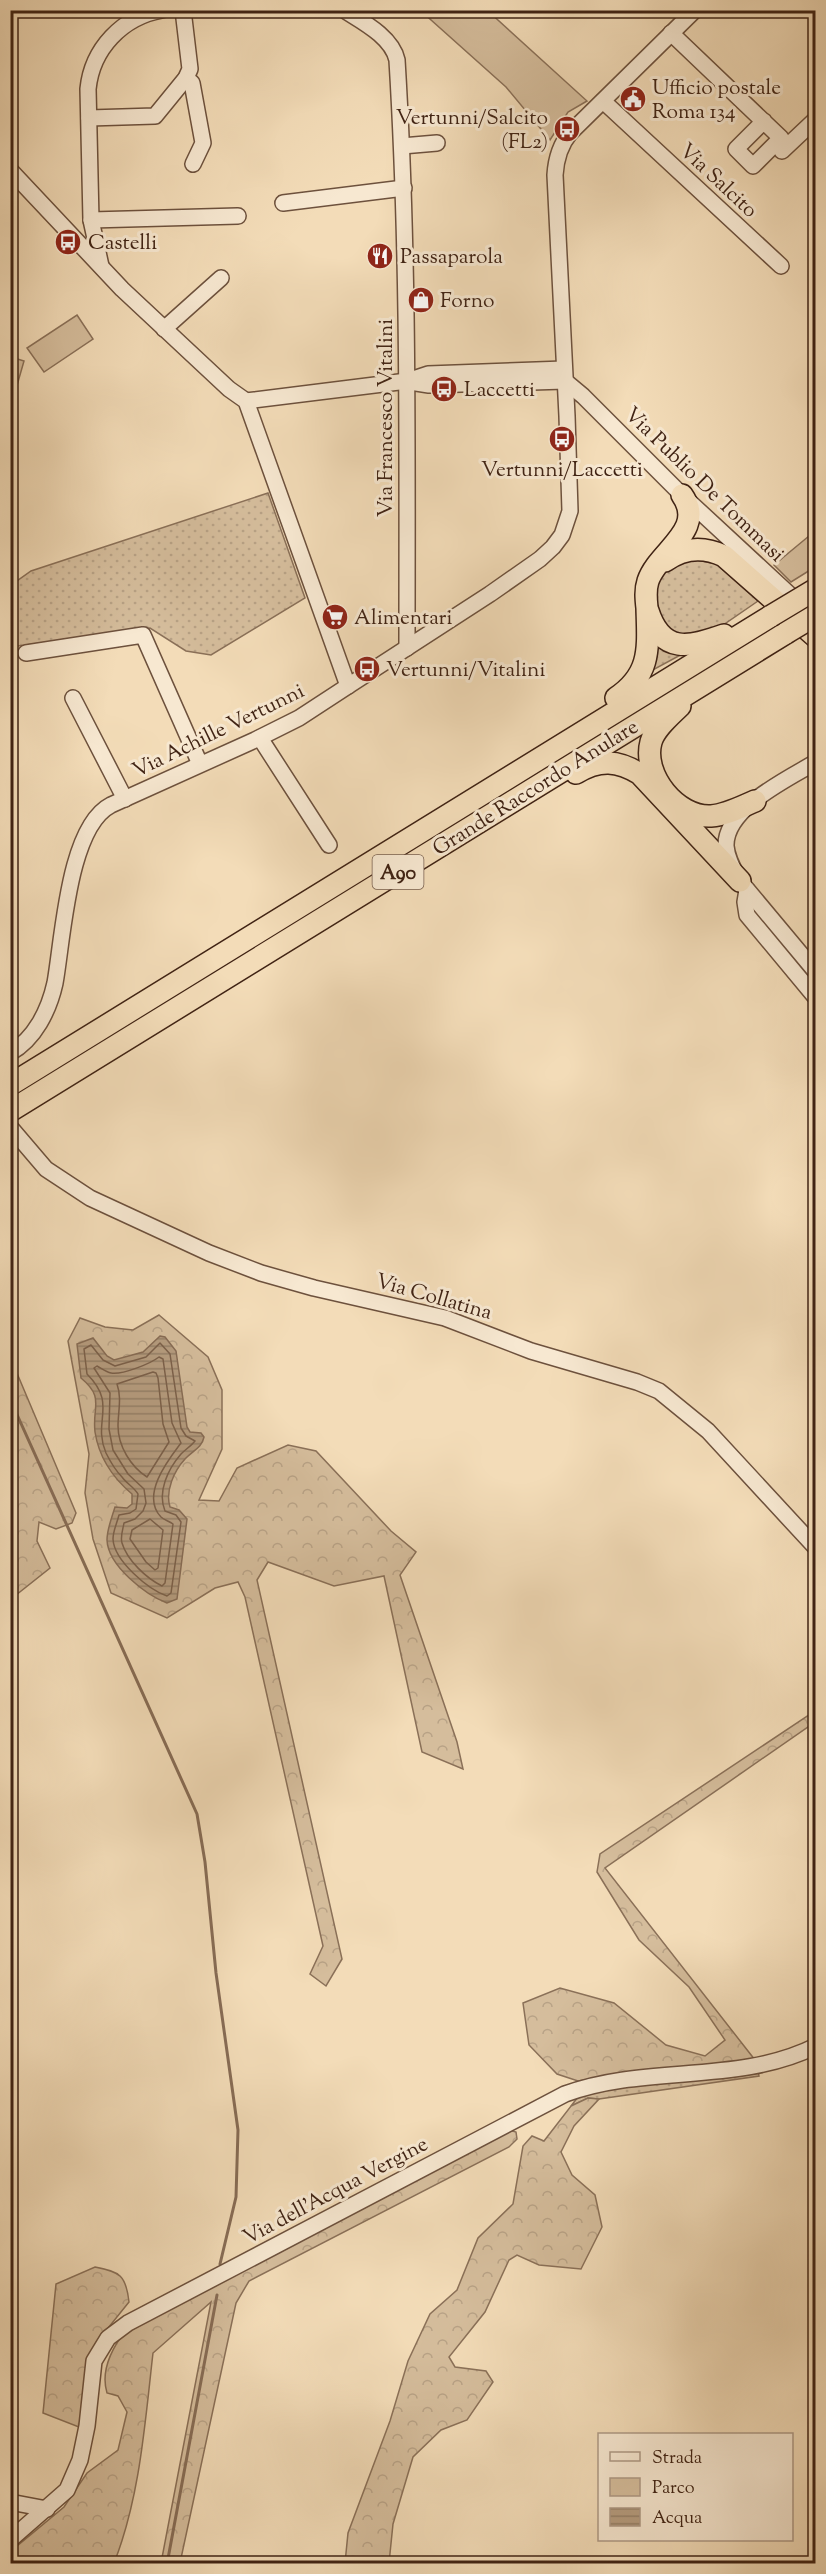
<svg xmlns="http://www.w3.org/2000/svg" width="826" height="2574" viewBox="0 0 826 2574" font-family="'Sorts Mill Goudy',serif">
  <defs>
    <pattern id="grass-dots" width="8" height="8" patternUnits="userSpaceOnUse" patternTransform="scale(1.5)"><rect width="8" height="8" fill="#d5bd9c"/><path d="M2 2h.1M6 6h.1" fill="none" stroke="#b8a286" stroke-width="1.8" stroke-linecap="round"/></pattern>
    <pattern id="forest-crowns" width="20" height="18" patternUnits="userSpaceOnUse" patternTransform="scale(1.5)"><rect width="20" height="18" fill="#d5bd9c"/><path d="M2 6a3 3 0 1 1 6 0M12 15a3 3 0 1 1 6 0" fill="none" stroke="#b8a286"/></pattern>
    <pattern id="water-rules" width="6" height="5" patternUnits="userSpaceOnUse" patternTransform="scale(1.5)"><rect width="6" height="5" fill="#b69d80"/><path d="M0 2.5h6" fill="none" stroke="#958068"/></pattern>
  </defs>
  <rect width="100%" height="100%" fill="#f3dcb8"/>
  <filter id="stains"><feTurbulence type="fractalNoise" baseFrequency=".00333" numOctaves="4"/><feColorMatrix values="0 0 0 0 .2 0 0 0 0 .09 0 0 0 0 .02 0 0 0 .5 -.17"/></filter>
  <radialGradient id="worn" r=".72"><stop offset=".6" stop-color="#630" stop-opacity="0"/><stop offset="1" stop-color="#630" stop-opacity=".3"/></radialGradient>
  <g fill="url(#grass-dots)" stroke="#8a7058" stroke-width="1.5">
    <polygon points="268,493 305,598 211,655 186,651 150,628 11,647 10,586 31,571"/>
    <polygon points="692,559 716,564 758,601 707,636 697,640 667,631 652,593 666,569"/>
    <polygon points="654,638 686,652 651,671"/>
    <polygon points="758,2071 759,2076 599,2099 588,2098 571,2106 578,2097 615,2085"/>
  </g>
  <g fill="url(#forest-crowns)" stroke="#8a7058" stroke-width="1.5">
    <polygon points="159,1315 208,1357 222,1390 222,1449 199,1500 219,1501 237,1468 288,1445 316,1451 391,1531 416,1552 400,1575 457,1742 463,1769 422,1752 384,1576 334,1586 268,1562 257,1580 342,1959 326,1986 310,1974 323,1946 245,1597 238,1582 215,1588 167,1618 111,1593 93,1539 85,1493 89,1454 68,1341 80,1318 105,1327 133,1330"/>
    <polygon points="11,1359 76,1513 72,1523 56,1529 39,1522 37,1541 50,1568 11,1599"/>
    <polygon points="815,1711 815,1722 605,1868 755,2060 621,2074 578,2081 557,2074 529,2045 523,2003 560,1988 614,2003 666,2045 705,2056 725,2040 689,1987 639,1940 597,1872 600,1854"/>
    <polygon points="588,2098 599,2099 574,2126 561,2152 572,2175 595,2195 602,2227 581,2269 539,2265 517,2255 509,2260 485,2312 449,2357 455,2367 486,2371 493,2382 467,2420 441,2430 413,2457 393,2524 389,2563 345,2563 348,2533 390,2421 408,2361 430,2314 457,2290 478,2238 513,2204 523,2146 532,2136 544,2141 571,2106"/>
    <path d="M509 2130 516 2132 517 2139 509 2147 249 2281 236 2303 180 2563H161L211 2302 153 2353C145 2422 140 2498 114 2563L11 2564V2551L64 2507 87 2473 118 2450 127 2412 118 2396 107 2393C100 2370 112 2348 126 2330Z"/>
    <path d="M95 2267C120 2272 126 2275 129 2302L104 2333 84 2429 43 2413 56 2284Z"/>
  </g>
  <g fill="#d5bd9c" stroke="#8a7058" stroke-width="1.5">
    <polygon points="421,11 488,11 587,101 568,112 550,140 506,87"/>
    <polygon points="77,315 93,339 44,372 27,348"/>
    <polygon points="11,357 24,361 16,389 11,388"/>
    <polygon points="815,531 815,567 791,582 774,565"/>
  </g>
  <path fill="url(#water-rules)" stroke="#876c55" stroke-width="1.5" d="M160 1336 165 1337 176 1351 187 1427 190 1432 201 1433 204 1437C202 1448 192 1451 185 1459 174 1471 165 1491 170 1507L179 1510 187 1519 177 1599 167 1603C146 1595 108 1566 107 1540 107 1529 112 1517 115 1507L127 1508 132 1504V1494C113 1478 99 1458 95 1432 92 1406 105 1398 81 1378L77 1344 93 1338 107 1356 114 1360 143 1352Z"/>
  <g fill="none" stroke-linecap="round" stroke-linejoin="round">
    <g stroke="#7b604a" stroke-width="1.5">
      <path d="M160 1343 170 1354 181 1428 186 1436 195 1441C191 1446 186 1449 181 1454 168 1469 157 1492 165 1511L176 1515 181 1522 171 1593 167 1596C149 1590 114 1561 113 1539 113 1531 117 1523 119 1515L130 1513 136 1509 138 1494C134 1487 127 1484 122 1477 116 1471 110 1461 106 1453 92 1420 118 1405 87 1374L84 1349 91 1345 103 1360 115 1366 146 1357Z"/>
      <path d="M159 1357 163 1359 172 1423 181 1443C169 1459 140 1495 161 1517 164 1520 169 1521 173 1524L165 1583 162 1586C146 1578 127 1560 122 1543 120 1537 123 1529 124 1523L135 1519 143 1511 146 1503 144 1489 128 1474 113 1450 109 1429 110 1393 94 1368 97 1366C101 1368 106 1372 111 1373 122 1375 150 1364 159 1357Z"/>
      <path d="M153 1372 156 1373 158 1378 163 1424 169 1442 147 1477C131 1467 118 1446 118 1426 118 1412 122 1398 117 1384Z"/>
      <polygon points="150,1519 163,1530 158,1568 155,1570 146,1562 130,1539 132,1530"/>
    </g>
    <g stroke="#876c55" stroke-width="3">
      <polyline points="10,1399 197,1814 205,1862 216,1973 238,2130 236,2197 220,2264"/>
      <polyline points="167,2564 217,2295"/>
    </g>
    <defs>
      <g id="minor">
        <path d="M344 10C363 22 392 37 397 60 409 256 407 452 407 648"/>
        <polyline points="671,33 781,138 753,166 736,149 764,121"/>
        <polyline points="186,78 192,83 203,143 193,164"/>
        <polyline points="603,101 781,266"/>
        <polyline points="89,118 155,116 186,78 190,69 183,10"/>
        <polyline points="402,146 437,143"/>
        <polyline points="782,151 816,119"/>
        <polyline points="10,170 122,289 229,389 246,401 348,686"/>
        <polyline points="283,203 404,188"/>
        <polyline points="91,220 238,216"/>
        <path d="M101 266 91 220 88 89C92 49 122 17 162 10"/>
        <polyline points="164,329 221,278"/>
        <polyline points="565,381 583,396 682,495 802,606"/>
        <polyline points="410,382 429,385 565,381"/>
        <polyline points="246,401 407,381 428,374 564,369"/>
        <polyline points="26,653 143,635 200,764"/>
        <polyline points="73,698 125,799"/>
        <polyline points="260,738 329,845"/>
        <path d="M816 762C788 779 725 808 726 846 727 859 734 870 740 881L816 972"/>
        <polyline points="747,890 745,902 747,915 816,998"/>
        <path d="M10 1053C35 1039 49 1010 55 983 63 939 68 827 111 805L255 740 299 718 348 686 490 594 540 559 553 547 562 535 570 511 567 416 555 175C556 159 560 145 570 133L695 10"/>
        <polyline points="11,1128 46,1169 90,1198 209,1253 261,1273 314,1288 445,1318 531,1351 637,1382 659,1391 708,1431 816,1548"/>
        <polyline points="10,2502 47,2509"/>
        <path d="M10 2540 67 2490 80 2460 87 2426 94 2361 108 2338 128 2323 565 2094C646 2064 738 2085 816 2046"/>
      </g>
      <g id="highway">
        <path d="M665 561C683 548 703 546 724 556L816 637"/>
        <path d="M648 611C662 655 690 647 724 635"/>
        <path d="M616 698C652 674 648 647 647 608 646 599 645 590 648 581 658 551 707 530 682 495"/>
        <path d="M680 706C670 716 655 728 651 742 642 775 677 818 711 816 726 815 741 807 755 801"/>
        <path d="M576 773C599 759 618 760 640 774L740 881"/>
        <polyline points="10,1085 771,616"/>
        <polyline points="10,1111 786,633"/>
      </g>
    </defs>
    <use href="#minor" stroke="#6d513d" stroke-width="18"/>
    <use href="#highway" stroke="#402314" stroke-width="24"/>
    <use href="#minor" stroke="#f7e8d1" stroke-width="15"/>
    <use href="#highway" stroke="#f3dcb8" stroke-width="21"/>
    <defs>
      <g id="highway-bridge">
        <polyline points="771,616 816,589"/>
        <polyline points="786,633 816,615"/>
      </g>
    </defs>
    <use href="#highway-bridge" stroke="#402314" stroke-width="24" stroke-linecap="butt"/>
    <use href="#highway-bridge" stroke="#f3dcb8" stroke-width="21"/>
  </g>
  <defs>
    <symbol id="civic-disc" viewBox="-11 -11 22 22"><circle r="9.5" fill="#8f2418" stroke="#f7e8d1"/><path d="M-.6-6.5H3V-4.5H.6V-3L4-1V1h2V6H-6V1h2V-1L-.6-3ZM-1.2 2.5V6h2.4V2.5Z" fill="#fff"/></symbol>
    <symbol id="bus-disc" viewBox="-11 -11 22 22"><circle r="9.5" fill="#8f2418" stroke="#f7e8d1"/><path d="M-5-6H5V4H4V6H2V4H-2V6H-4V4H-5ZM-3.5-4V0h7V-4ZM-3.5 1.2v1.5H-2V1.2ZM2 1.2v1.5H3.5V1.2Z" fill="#fff"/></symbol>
    <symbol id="restaurant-disc" viewBox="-11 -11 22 22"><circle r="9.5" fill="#8f2418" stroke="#f7e8d1"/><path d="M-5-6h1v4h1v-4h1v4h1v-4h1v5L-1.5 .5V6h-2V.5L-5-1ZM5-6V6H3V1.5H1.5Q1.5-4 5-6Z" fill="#fff"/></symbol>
    <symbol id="shop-disc" viewBox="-11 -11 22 22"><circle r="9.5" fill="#8f2418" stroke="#f7e8d1"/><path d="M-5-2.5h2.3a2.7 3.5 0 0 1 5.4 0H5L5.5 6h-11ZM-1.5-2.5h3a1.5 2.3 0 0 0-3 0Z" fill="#fff"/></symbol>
    <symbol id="supermarket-disc" viewBox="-11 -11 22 22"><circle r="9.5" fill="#8f2418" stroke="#f7e8d1"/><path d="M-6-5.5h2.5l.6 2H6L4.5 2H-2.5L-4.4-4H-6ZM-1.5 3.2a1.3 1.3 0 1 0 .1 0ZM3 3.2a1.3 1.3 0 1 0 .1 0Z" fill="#fff"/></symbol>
  </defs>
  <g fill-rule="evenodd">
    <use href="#civic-disc" x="618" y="84" width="30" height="30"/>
    <use href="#bus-disc" x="552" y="114" width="30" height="30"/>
    <use href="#bus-disc" x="53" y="227" width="30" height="30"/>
    <use href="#restaurant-disc" x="365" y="241" width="30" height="30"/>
    <use href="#shop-disc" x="406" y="285" width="30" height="30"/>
    <use href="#bus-disc" x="429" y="374" width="30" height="30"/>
    <use href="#bus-disc" x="547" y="424" width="30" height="30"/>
    <use href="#supermarket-disc" x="320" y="602" width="30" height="30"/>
    <use href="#bus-disc" x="352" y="654" width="30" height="30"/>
  </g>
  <g text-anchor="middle" stroke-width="6" stroke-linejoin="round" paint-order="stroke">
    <rect fill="#f7e8d1" stroke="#775e4d" stroke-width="1.5" x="372.5" y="855" width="51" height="34" rx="4.5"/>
    <g font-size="20" font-weight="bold" fill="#402314">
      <text x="398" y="879">A90</text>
    </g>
    <g font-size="21" fill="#402314" stroke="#f7e8d1" text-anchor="start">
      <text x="652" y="94">Ufficio postale<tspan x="652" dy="24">Roma 134</tspan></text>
      <text x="548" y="124" text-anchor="end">Vertunni/Salcito<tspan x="548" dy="24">(FL2)</tspan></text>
      <text x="88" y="249">Castelli</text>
      <text x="400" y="263">Passaparola</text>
      <text x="440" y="307">Forno</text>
      <text x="464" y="396">Laccetti</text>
      <text x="562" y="476" text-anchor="middle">Vertunni/Laccetti</text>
      <text x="354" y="624">Alimentari</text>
      <text x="386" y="676">Vertunni/Vitalini</text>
    </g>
    <g font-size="21" fill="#402314" stroke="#f7e8d1">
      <text transform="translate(719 180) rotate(43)" y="7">Via Salcito</text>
      <text transform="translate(385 418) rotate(-90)" y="7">Via Francesco Vitalini</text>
      <text transform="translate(705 484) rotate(44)" y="7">Via Publio De Tommasi</text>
      <text transform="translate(218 730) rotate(-26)" y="7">Via Achille Vertunni</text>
      <text transform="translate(535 787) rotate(-32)" y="7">Grande Raccordo Anulare</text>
      <text transform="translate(434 1296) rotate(16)" y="7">Via Collatina</text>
      <text transform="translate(335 2190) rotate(-28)" y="7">Via dell'Acqua Vergine</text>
    </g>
  </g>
  <rect width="826" height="2574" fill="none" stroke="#f3dcb8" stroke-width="36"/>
  <rect x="12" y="12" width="802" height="2550" fill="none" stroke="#402314" stroke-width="3"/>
  <rect x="18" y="18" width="790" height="2538" fill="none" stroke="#402314" stroke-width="1.5"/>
  <rect x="598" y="2433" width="195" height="108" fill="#f7e8d1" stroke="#ae9985" stroke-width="1.5"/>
  <rect x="610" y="2452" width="30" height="9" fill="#f7e8d1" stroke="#ae9985" stroke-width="1.5"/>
  <text x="652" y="2463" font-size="18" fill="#402314">Strada</text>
  <rect x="610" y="2478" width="30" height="18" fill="#d5bd9c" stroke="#ae9985" stroke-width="1.5"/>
  <text x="652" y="2493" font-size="18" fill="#402314">Parco</text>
  <rect x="610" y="2508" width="30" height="18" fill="url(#water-rules)" stroke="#ae9985" stroke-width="1.5"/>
  <text x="652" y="2523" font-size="18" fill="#402314">Acqua</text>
  <rect width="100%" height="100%" filter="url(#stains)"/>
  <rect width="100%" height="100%" fill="url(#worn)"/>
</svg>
